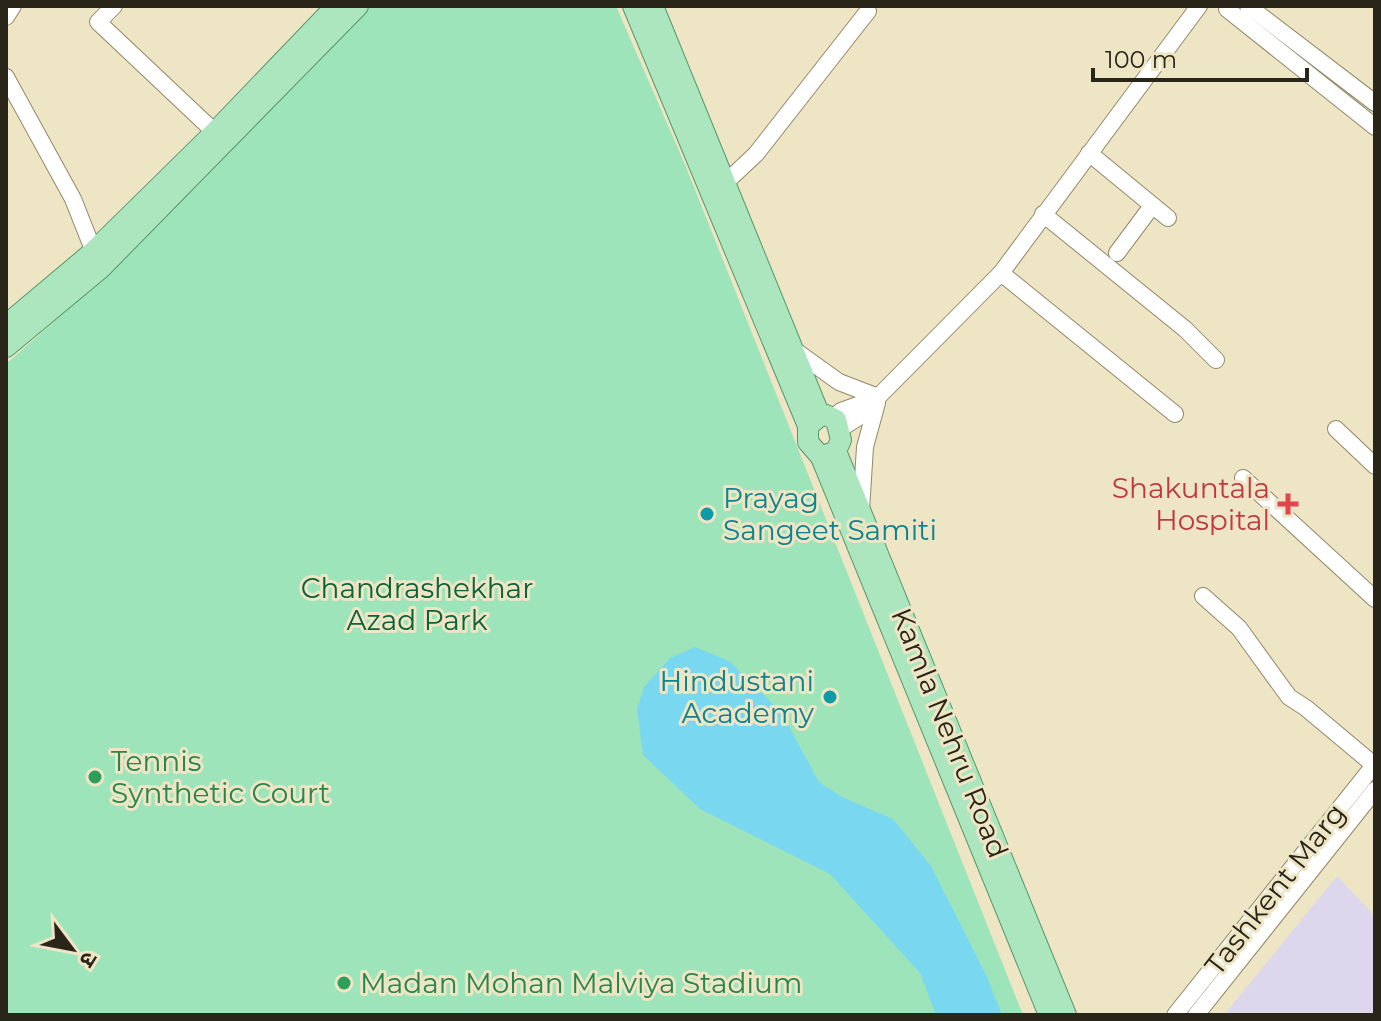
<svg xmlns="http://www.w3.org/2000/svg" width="1381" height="1021" viewBox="0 0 1381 1021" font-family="Montserrat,'Noto Sans Devanagari',sans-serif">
  <rect width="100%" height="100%" fill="#eee5c5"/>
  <polygon fill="#dcd7ed" points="1337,876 1375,916 1375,1015 1224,1015"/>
  <polygon fill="#9ee4ba" points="370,6 616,6 686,167 1023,1015 6,1015 6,364 120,263"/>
  <polygon fill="#79d8f0" points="695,647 729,661 781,712 819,782 842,797 893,819 931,866 987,977 1002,1015 936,1015 920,973 830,874 700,809 643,755 637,709 644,687 670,658"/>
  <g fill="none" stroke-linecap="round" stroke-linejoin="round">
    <defs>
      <g id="minor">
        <polyline points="114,6 98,22 221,138"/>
        <polyline points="1248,6 1375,103"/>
        <polyline points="1227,9 1375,127"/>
        <polyline points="6,17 13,6"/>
        <polyline points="6,77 73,199 98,262"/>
        <polyline points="1089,153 1168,218"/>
        <polyline points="724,184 756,154 868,11"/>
        <polyline points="1043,214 1185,329 1216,360"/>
        <polyline points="1117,253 1152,206"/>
        <polyline points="1001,273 1175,414"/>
        <polyline points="793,349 839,382 878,397"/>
        <polyline points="832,418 841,411 877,398"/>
        <polyline points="840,429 867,412 878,397 1001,273 1199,6"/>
        <polyline points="1336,429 1375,466"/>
        <polyline points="1243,478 1375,599"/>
        <polyline points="861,510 865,447 877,403"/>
        <polyline points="1203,596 1239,628 1289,697 1306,708 1374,765"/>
        <polyline points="1175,1015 1375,764"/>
        <polyline points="1196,1015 1375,790"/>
      </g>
      <g id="major">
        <polyline points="633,6 808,426"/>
        <polyline points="653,6 820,416"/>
        <polyline points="6,325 94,251 215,132 336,6"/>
        <polyline points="6,347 101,268 358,6"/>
        <polygon points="826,415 836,420 841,440 836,451 821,457 808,442 808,426 820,416"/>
        <polyline points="836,451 1066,1015"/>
        <polyline points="821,457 1049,1015"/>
      </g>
    </defs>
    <use href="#minor" stroke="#90886a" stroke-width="18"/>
    <use href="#major" stroke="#599769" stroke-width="22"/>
    <use href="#minor" stroke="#fff" stroke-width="16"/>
    <use href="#major" stroke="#abe6bf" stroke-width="20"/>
  </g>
  <path fill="#e0444e" stroke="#eee5c5" stroke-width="3" d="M1284 492h8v8h8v8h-8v8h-8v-8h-8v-8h8z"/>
  <g fill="#0f9aa8" stroke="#eee5c5" stroke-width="3">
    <circle cx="707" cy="514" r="8"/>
    <circle cx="830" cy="697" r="8"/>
  </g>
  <g fill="#2e9e5b" stroke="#eee5c5" stroke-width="3">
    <circle cx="95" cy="777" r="8"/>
    <circle cx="344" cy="983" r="8"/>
  </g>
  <g text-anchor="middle" stroke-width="6" stroke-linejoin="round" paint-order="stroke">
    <g font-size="28" fill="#be3a42" stroke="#eee5c5" text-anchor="end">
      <text x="1270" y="498">Shakuntala<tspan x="1270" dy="32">Hospital</tspan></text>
    </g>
    <g font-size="28" fill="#0d838f" stroke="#eee5c5" text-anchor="start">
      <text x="723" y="508">Prayag<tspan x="723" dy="32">Sangeet Samiti</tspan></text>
      <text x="814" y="691" text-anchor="end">Hindustani<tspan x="814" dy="32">Academy</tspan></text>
    </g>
    <g font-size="28" fill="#09633b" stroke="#eee5c5">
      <text x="417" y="598">Chandrashekhar<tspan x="417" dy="32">Azad Park</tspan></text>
    </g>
    <g font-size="28" fill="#292519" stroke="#eee5c5">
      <text transform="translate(950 733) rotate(68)" y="10">Kamla Nehru Road</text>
      <text transform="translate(1275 889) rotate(-52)" y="10">Tashkent Marg</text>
    </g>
    <g font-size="28" fill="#27864d" stroke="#eee5c5" text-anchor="start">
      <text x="111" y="771">Tennis<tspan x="111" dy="32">Synthetic Court</tspan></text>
      <text x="360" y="993">Madan Mohan Malviya Stadium</text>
    </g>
  </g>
  <rect width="1381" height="1021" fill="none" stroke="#292519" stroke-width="16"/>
  <g transform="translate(72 949) rotate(122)" stroke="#eee5c5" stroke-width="6" paint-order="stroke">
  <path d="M0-6L14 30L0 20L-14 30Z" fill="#292519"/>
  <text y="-12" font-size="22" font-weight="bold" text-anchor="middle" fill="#292519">उ</text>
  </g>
  <path d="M1093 68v12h214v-12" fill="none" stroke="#292519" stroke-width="4"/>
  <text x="1105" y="68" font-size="24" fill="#292519" stroke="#eee5c5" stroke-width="6" paint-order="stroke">100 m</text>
</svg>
